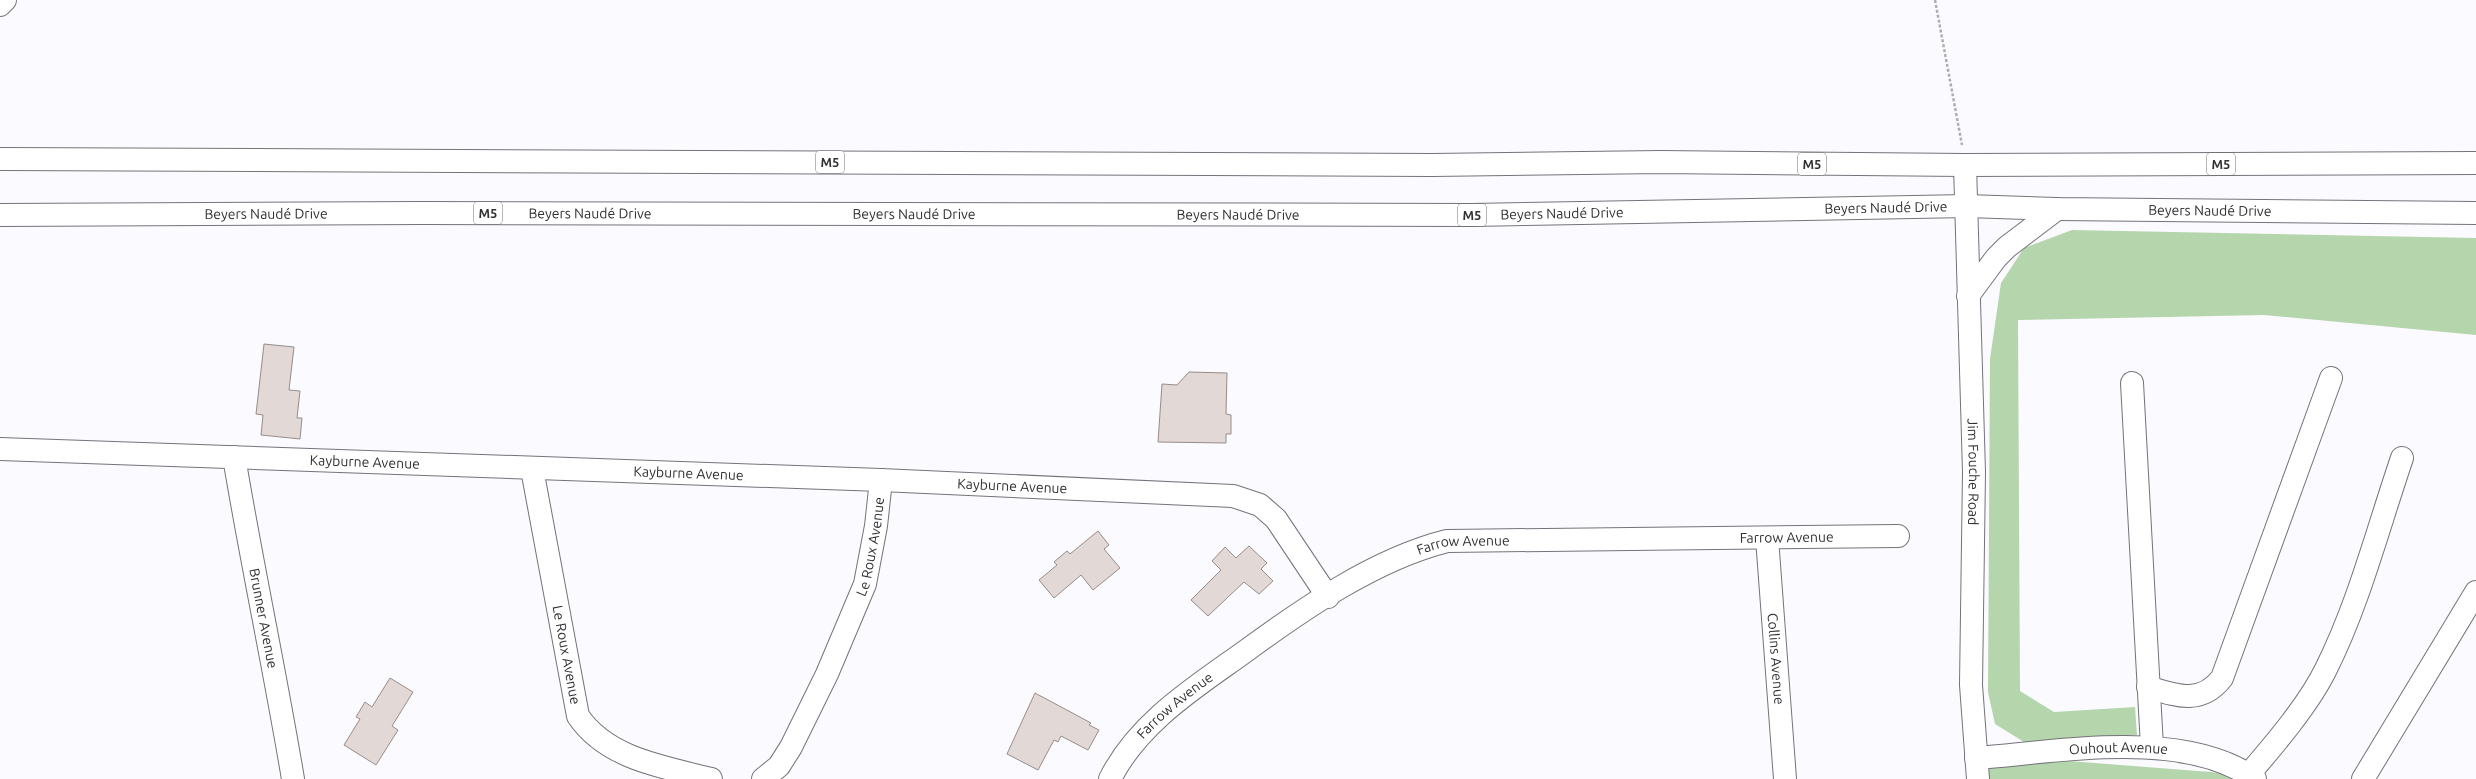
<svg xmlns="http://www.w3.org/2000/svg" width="2476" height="779" viewBox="0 0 2476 779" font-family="Ubuntu,sans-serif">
  <rect width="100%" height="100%" fill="#fbfafe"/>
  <g fill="#b5d5ad">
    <polygon points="2072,230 2476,238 2476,335 2264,315 2018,320 2020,691 2054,712 2135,707 2137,735 2024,742 1995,724 1988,692 1990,359 2001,283 2024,248"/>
    <polygon points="1979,754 2262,776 2266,779 1980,779"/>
  </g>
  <g fill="#e2d8d5" stroke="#968d8a">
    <polygon points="264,344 294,347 289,390 300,391 297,418 302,418 300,439 261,435 263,415 256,414"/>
    <polygon points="1189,372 1227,373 1226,414 1231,415 1231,434 1226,434 1226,443 1158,442 1162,384 1177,385"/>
    <polygon points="1098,531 1109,545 1104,549 1120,568 1093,590 1081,575 1054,598 1039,580 1057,565 1054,562 1067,551 1070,554"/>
    <polygon points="1249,546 1267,563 1261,569 1273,581 1259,594 1244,582 1208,616 1191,600 1221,570 1212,561 1225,547 1236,558"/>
    <polygon points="390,678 413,692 392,726 398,730 376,765 344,745 360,719 356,717 365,702 372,707"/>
    <polygon points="1035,693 1091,723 1089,725 1099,730 1088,750 1061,736 1058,742 1054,740 1038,770 1007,754"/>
  </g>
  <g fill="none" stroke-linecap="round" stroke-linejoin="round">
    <defs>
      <g id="street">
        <polyline points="0,5 5,0"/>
        <polyline points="2132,383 2152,747"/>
        <path id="s1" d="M0 449 881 480 1233 496 1260 505 1276 519 1328 597"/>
        <path id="s2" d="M234 457C252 565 275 671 293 779"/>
        <path id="s3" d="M532 469 578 716C607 759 664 767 711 779"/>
        <path id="s4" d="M1767 538 1785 779"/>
        <path d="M2148 687C2177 696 2201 705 2222 678L2331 378"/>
        <path id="s5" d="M1976 758C2059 752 2183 728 2255 779"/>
        <path d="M2249 774C2274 745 2309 704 2326 669 2359 603 2378 528 2402 458"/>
        <path id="s6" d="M763 779 779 766 791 747 827 674 865 584 876 526 881 480"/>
        <path id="s7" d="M1110 779C1138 723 1194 688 1243 653 1303 609 1375 559 1447 541L1898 536"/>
        <polyline points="2363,779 2476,592"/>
      </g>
      <g id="secondary">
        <path id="s8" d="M1965 165 1974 472 1971 685 1978 779"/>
      </g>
      <g id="primary">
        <polyline points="0,159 1432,165 1660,162 1965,165 2476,163"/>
        <path id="s9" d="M0 215 422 213 1471 215 1967 206 2057 209 2476 213"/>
        <polyline points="1968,296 1996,258 2007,247 2057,209"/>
      </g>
    </defs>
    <use href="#street" stroke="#74737b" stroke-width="24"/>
    <use href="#secondary" stroke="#74737b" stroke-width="24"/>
    <use href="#primary" stroke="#74737b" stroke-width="24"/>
    <polyline stroke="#aeaeb1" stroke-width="2.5" stroke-dasharray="3 2" stroke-linecap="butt" points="1935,0 1962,145"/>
    <use href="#street" stroke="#fff" stroke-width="22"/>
    <use href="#secondary" stroke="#fff" stroke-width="22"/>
    <use href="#primary" stroke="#fff" stroke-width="22"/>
  </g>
  <g text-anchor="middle" stroke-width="4" stroke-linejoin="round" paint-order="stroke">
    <g fill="#fff" stroke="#6f6f71" stroke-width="1">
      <rect x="816" y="151" width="28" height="22" rx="3"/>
      <rect x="1798" y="153" width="28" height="22" rx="3"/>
      <rect x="2207" y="153" width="28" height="22" rx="3"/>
      <rect x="474" y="202" width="28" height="22" rx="3"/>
      <rect x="1458" y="204" width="28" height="22" rx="3"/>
    </g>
    <g font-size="13" font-weight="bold" fill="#313134">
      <text x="830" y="167">M5</text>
      <text x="1812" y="169">M5</text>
      <text x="2221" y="169">M5</text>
      <text x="488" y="218">M5</text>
      <text x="1472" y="220">M5</text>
    </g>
    <g font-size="14" fill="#313134" stroke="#fff">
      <text dy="5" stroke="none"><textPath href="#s9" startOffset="1886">Beyers Naudé Drive</textPath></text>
      <text dy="5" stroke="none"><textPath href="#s9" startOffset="2210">Beyers Naudé Drive</textPath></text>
      <text dy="5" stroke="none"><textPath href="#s9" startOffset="1562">Beyers Naudé Drive</textPath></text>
      <text dy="5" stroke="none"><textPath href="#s9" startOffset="266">Beyers Naudé Drive</textPath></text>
      <text dy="5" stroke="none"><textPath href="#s9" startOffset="590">Beyers Naudé Drive</textPath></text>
      <text dy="5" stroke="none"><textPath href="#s9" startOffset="914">Beyers Naudé Drive</textPath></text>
      <text dy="5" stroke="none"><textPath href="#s9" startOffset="1238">Beyers Naudé Drive</textPath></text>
      <text dy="5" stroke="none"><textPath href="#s1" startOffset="365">Kayburne Avenue</textPath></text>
      <text dy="5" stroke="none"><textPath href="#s8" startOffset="307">Jim Fouche Road</textPath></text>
      <text dy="5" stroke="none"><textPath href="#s1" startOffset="689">Kayburne Avenue</textPath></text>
      <text dy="5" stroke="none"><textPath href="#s1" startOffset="1013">Kayburne Avenue</textPath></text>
      <text dy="5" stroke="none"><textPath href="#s7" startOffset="759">Farrow Avenue</textPath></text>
      <text dy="5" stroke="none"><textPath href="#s6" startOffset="260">Le Roux Avenue</textPath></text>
      <text dy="5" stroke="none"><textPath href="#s7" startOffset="435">Farrow Avenue</textPath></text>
      <text dy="5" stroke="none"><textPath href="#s2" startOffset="164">Brunner Avenue</textPath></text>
      <text dy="5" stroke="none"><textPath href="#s3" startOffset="189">Le Roux Avenue</textPath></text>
      <text dy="5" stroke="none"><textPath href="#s4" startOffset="121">Collins Avenue</textPath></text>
      <text dy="5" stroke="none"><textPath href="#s7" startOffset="99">Farrow Avenue</textPath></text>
      <text dy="5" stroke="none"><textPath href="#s5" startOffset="143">Ouhout Avenue</textPath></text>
    </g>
  </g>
</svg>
